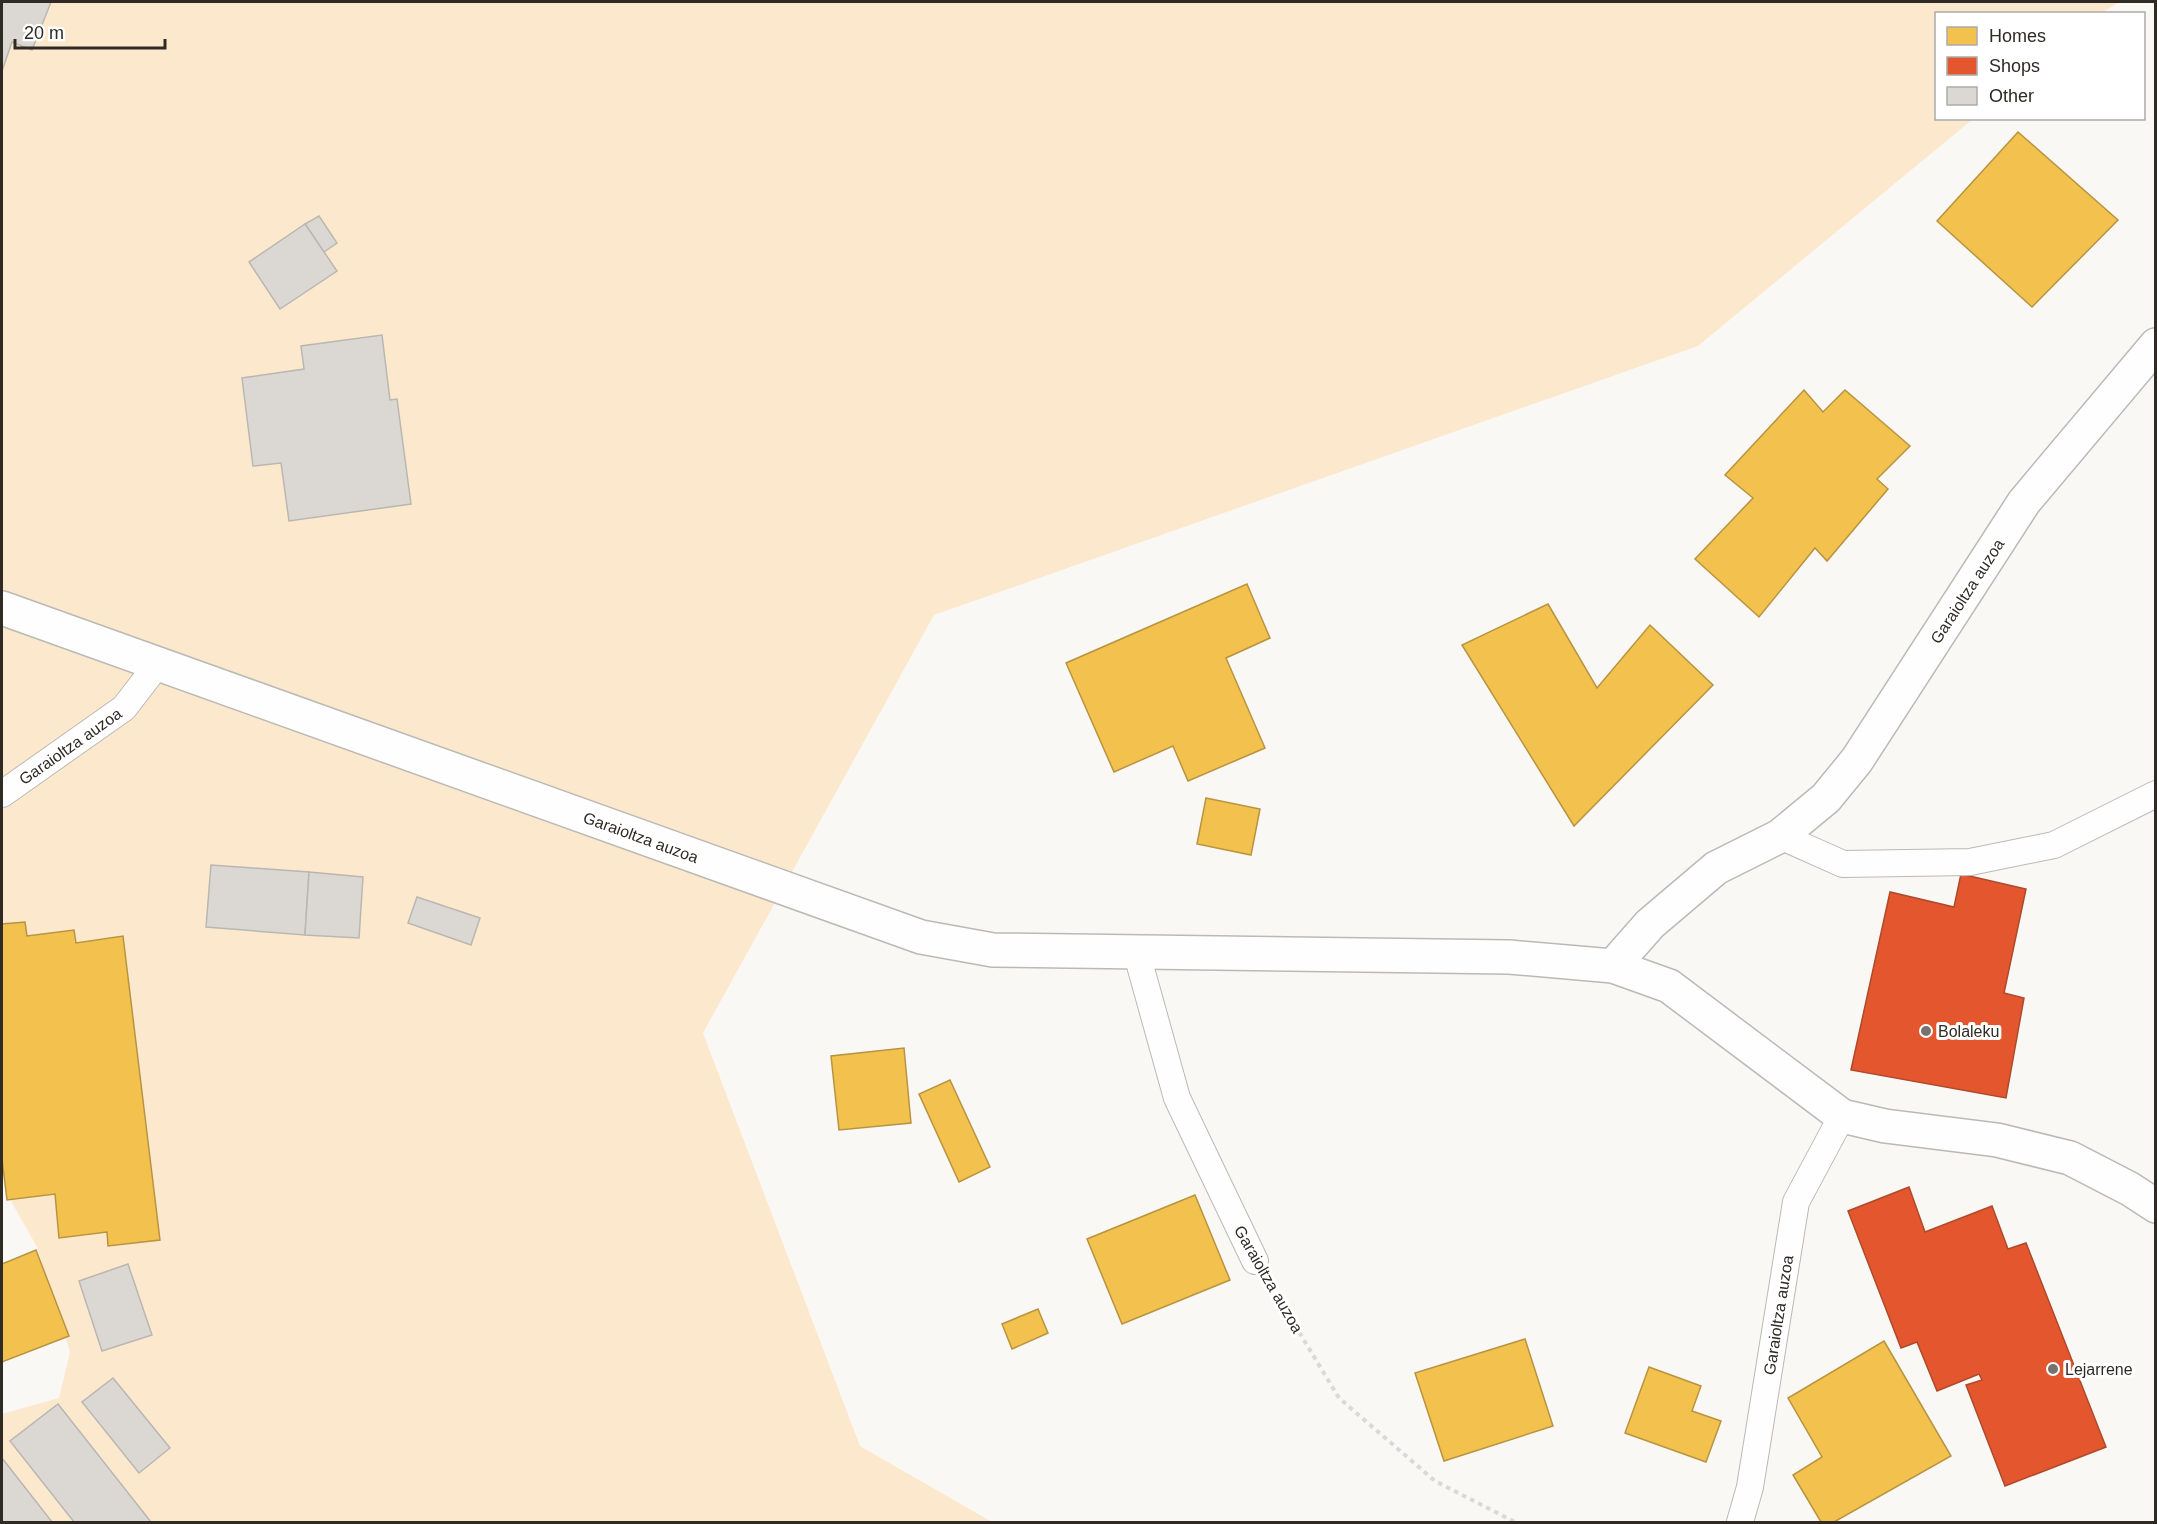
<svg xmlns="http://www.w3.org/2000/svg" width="2157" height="1524" viewBox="0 0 2157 1524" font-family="Arial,sans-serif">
  <rect width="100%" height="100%" fill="#faf8f5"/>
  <polygon fill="#fce9cd" points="2,2 2119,2 2102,13 1936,14 1936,118 1973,119 1698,346 934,615 703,1033 860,1446 992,1522 2,1522 2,1414 59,1398 70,1352 37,1247 12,1203 2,1170"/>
  <g fill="#f2c14e" stroke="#b89441" stroke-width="1.5">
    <polygon points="2018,132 2118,220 2032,307 1937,221"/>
    <polygon points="1804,390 1823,412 1845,390 1910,446 1877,479 1888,489 1827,561 1815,548 1759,617 1695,559 1753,498 1725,475"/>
    <polygon points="1247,584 1270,638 1226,658 1265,748 1188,781 1173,746 1114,772 1066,663"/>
    <polygon points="1548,604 1597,688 1650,625 1713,685 1574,826 1462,645"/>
    <polygon points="1206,798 1260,809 1251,855 1197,844"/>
    <polygon points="25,922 27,936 74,930 76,943 123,936 160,1240 108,1246 107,1232 59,1238 55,1194 7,1200 2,1159 2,924"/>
    <polygon points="904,1048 911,1123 839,1130 831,1056"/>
    <polygon points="950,1080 990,1167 959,1182 919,1094"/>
    <polygon points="1195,1195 1230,1280 1122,1324 1087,1239"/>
    <polygon points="36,1250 69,1336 2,1362 2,1264"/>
    <polygon points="1038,1309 1048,1333 1012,1349 1002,1324"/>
    <polygon points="1525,1339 1553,1426 1444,1461 1415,1373"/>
    <polygon points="1884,1341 1951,1456 1834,1522 1821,1522 1793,1475 1822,1457 1788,1398"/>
    <polygon points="1649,1367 1701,1386 1692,1411 1721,1421 1706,1462 1625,1433"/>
  </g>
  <g fill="#e4572e" stroke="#ae4a2b" stroke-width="1.5">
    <polygon points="1961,874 2026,889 2004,993 2024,998 2006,1098 1851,1070 1890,892 1954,907"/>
    <polygon points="1909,1187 1925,1232 1992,1206 2008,1249 2026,1243 2106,1447 2005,1486 1966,1385 1982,1380 1979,1374 1937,1391 1917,1342 1901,1348 1848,1211"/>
  </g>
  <g fill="#dbd8d3" stroke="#bab7b2" stroke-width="1.5">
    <polygon points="2,2 51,2 32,50 12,42 2,71"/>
    <polygon points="319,216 337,243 324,252 305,224"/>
    <polygon points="305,224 337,271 280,309 249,262"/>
    <polygon points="382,335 390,400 397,399 411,504 289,521 281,463 253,466 242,378 304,369 301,346"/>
    <polygon points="211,865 309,872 305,935 206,927"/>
    <polygon points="309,872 363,877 359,938 305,935"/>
    <polygon points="417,897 480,918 471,945 408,923"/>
    <polygon points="128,1264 152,1335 102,1351 79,1281"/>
    <polygon points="113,1378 170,1448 139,1473 82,1402"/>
    <polygon points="58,1404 151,1522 74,1522 10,1441"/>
    <polygon points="2,1458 52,1522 2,1522"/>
  </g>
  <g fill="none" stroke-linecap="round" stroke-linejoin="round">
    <defs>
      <g id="lane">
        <polyline points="2,794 124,708 157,665"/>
        <polyline points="1780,836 1843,864 1970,862 2054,845 2156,794"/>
        <polyline points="1136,951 1177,1098 1255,1261"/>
        <polyline points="1740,1522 1750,1487 1796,1202 1842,1116"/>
      </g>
      <polyline id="street" points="1613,966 1650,924 1716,868 1780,836 1826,798 1857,760 2024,502 2156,345"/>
      <polyline id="secondary" points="2,608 921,937 993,950 1509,957 1613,966 1669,986 1842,1116 1885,1126 1997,1140 2070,1158 2130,1189 2156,1206"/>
    </defs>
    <use href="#lane" stroke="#bcb9b5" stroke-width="28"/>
    <use href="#street" stroke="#bcb9b5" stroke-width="36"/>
    <use href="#secondary" stroke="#bcb9b5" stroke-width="36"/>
    <polyline stroke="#dad9d7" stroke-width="4" stroke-dasharray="4.5 4.5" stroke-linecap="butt" points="1276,1294 1339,1398 1435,1481 1515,1522"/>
    <use href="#lane" stroke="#fefefe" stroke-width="26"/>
    <use href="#street" stroke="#fefefe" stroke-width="33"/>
    <use href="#secondary" stroke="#fefefe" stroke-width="33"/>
  </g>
  <g fill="#76726d" stroke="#fff" stroke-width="2">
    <circle cx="1926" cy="1031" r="6"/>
    <circle cx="2053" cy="1369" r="6"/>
  </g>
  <g text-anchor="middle" stroke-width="6" stroke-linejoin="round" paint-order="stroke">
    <g font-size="16" fill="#2f2a24" stroke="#fff">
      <text transform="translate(1967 591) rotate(-57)" y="6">Garaioltza auzoa</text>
      <text transform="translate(70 746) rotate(-35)" y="6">Garaioltza auzoa</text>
      <text transform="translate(641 837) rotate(20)" y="6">Garaioltza auzoa</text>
      <text transform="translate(1269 1279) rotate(60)" y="6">Garaioltza auzoa</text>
      <text transform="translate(1778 1315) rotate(-81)" y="6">Garaioltza auzoa</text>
    </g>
    <g font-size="16" fill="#2f2a24" stroke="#fff" text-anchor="start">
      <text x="1938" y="1037">Bolaleku</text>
      <text x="2065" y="1375">Lejarrene</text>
    </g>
  </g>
  <rect width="2157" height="1524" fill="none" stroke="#2f2a24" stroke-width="6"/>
  <rect x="1935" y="12" width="210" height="108" fill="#ffffff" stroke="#acaaa7" stroke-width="1.5"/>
  <rect x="1947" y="27" width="30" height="18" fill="#f2c14e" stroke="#acaaa7" stroke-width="1.5"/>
  <text x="1989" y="42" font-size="18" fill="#2f2a24">Homes</text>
  <rect x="1947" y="57" width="30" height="18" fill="#e4572e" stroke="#acaaa7" stroke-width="1.5"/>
  <text x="1989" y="72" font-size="18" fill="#2f2a24">Shops</text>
  <rect x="1947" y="87" width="30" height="18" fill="#dbd8d3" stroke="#acaaa7" stroke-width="1.5"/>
  <text x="1989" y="102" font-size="18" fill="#2f2a24">Other</text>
  <path d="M15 39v9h150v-9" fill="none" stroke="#2f2a24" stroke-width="3"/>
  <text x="24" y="39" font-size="18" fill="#2f2a24" stroke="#ffffff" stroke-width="4.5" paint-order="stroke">20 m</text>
</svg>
